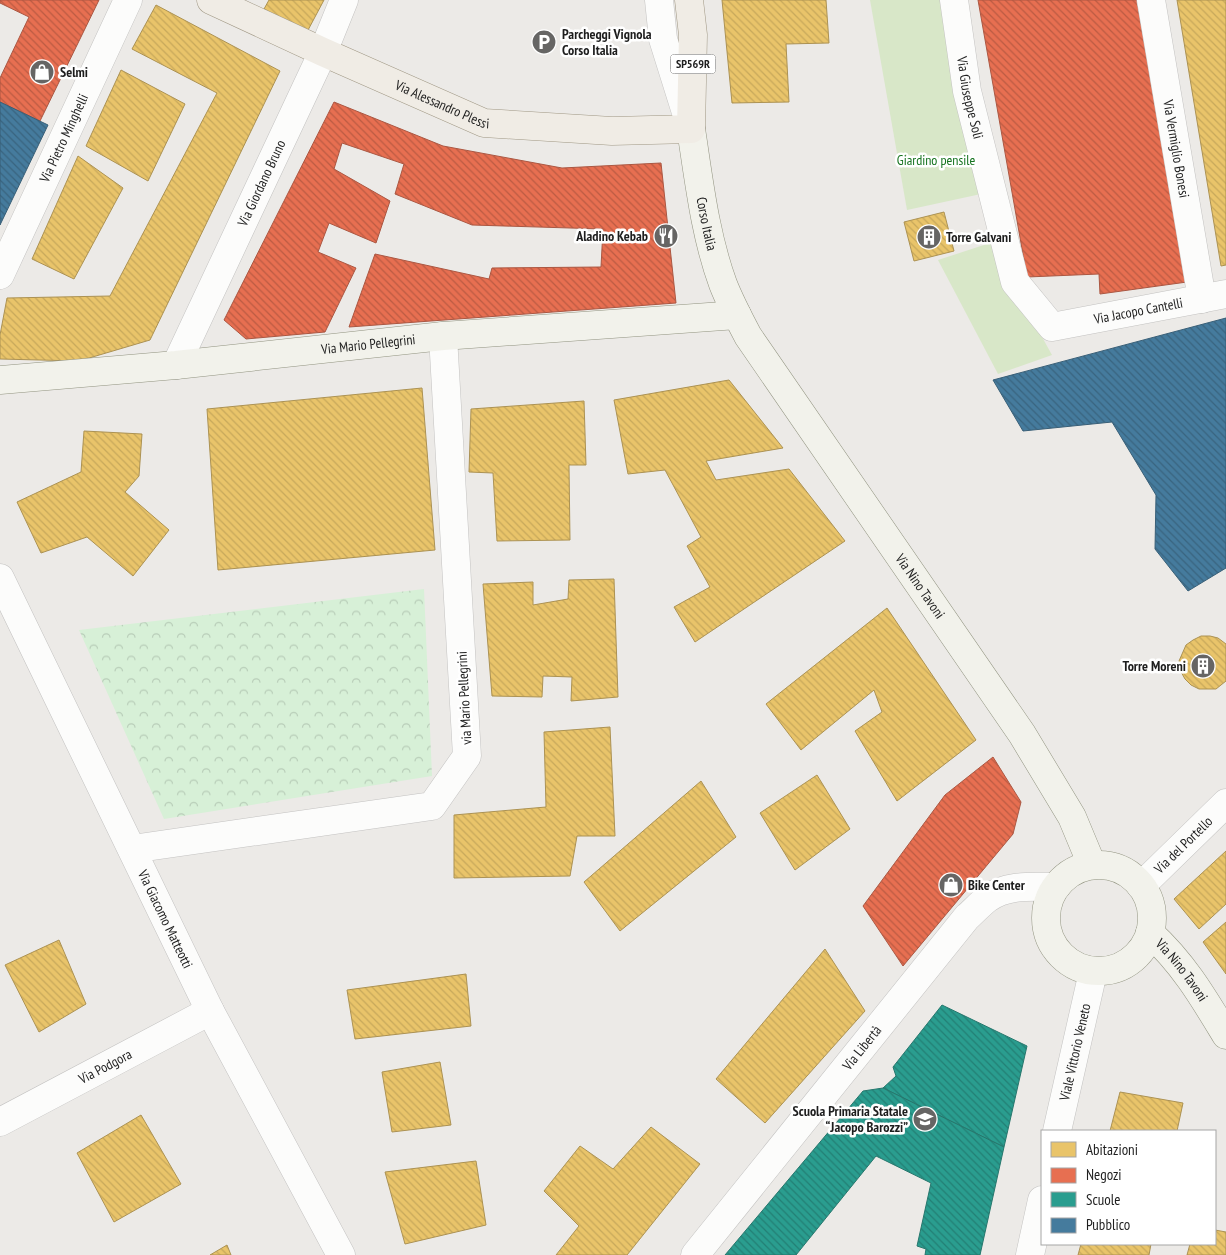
<svg xmlns="http://www.w3.org/2000/svg" width="1226" height="1255" viewBox="0 0 1226 1255" font-family="'PT Sans Narrow',sans-serif">
  <defs>
    <pattern id="park-crowns" width="20" height="18" patternUnits="userSpaceOnUse" patternTransform="scale(1.25)"><rect width="20" height="18" fill="#d7f0d7"/><path d="M2 6a3 3 0 1 1 6 0M12 15a3 3 0 1 1 6 0" fill="none" stroke="#b8cdb8"/></pattern>
    <pattern id="homes-back-hatch" width="6" height="6" patternUnits="userSpaceOnUse" patternTransform="scale(1.25)"><rect width="6" height="6" fill="#e9c46a"/><path d="M-1 5l2 2M0 0l6 6M5-1l2 2" fill="none" stroke="#c7a85b"/></pattern>
    <pattern id="shops-back-hatch" width="6" height="6" patternUnits="userSpaceOnUse" patternTransform="scale(1.25)"><rect width="6" height="6" fill="#e76f51"/><path d="M-1 5l2 2M0 0l6 6M5-1l2 2" fill="none" stroke="#bb5b43"/></pattern>
    <pattern id="schools-back-hatch" width="6" height="6" patternUnits="userSpaceOnUse" patternTransform="scale(1.25)"><rect width="6" height="6" fill="#2a9d8f"/><path d="M-1 5l2 2M0 0l6 6M5-1l2 2" fill="none" stroke="#237f74"/></pattern>
    <pattern id="public-back-hatch" width="6" height="6" patternUnits="userSpaceOnUse" patternTransform="scale(1.25)"><rect width="6" height="6" fill="#457b9d"/><path d="M-1 5l2 2M0 0l6 6M5-1l2 2" fill="none" stroke="#39647f"/></pattern>
  </defs>
  <rect width="100%" height="100%" fill="#eceae7"/>
  <g fill="#d8e7c8">
    <polygon points="870,0 943,0 981,194 907,210"/>
    <polygon points="990,243 1052,355 998,374 938,260"/>
  </g>
  <polygon fill="url(#park-crowns)" points="424,589 432,776 164,819 79,630"/>
  <g fill="url(#homes-back-hatch)" stroke="#ac9253">
    <polygon points="269,0 324,0 307,32 264,9"/>
    <polygon points="722,0 826,0 829,43 786,44 789,102 732,103"/>
    <polygon points="1177,0 1226,0 1226,265 1221,266"/>
    <polygon points="156,5 280,71 150,340 79,361 0,359 0,335 7,298 110,296 217,93 132,49"/>
    <polygon points="121,70 185,104 148,181 86,146"/>
    <polygon points="78,156 123,188 74,279 32,259"/>
    <polygon points="944,212 954,251 914,261 904,222"/>
    <polygon points="729,380 783,448 706,461 716,480 789,469 845,541 695,642 674,607 710,587 687,546 701,537 665,470 628,474 614,400"/>
    <polygon points="422,388 435,550 218,570 207,409"/>
    <polygon points="584,401 586,465 569,465 570,540 497,541 493,473 469,472 471,409"/>
    <polygon points="84,431 142,434 139,476 125,492 169,530 133,576 87,537 41,553 17,502 81,472"/>
    <polygon points="614,579 618,697 571,701 572,677 543,676 542,697 492,696 483,584 533,582 533,605 568,599 569,580"/>
    <polygon points="887,608 976,740 897,801 855,731 882,712 874,690 801,750 766,704"/>
    <polygon points="1201,636 1210,636 1218,638 1226,644 1226,681 1216,689 1199,689 1191,685 1185,679 1180,670 1179,661 1186,645 1193,640"/>
    <polygon points="610,727 615,836 577,836 570,876 454,878 454,815 546,807 544,732"/>
    <polygon points="817,775 850,829 795,870 760,813"/>
    <polygon points="701,781 736,837 620,931 584,882"/>
    <polygon points="1226,851 1226,904 1199,929 1174,899"/>
    <polygon points="1226,922 1226,974 1203,942"/>
    <polygon points="59,940 86,1004 39,1032 5,965"/>
    <polygon points="825,949 865,1011 765,1123 716,1079"/>
    <polygon points="466,974 471,1026 355,1039 347,990"/>
    <polygon points="440,1062 451,1125 392,1132 382,1072"/>
    <polygon points="1120,1092 1183,1103 1177,1131 1110,1131"/>
    <polygon points="141,1115 181,1184 114,1222 77,1153"/>
    <polygon points="651,1127 700,1164 627,1255 556,1255 579,1226 544,1191 580,1146 613,1169"/>
    <polygon points="476,1161 486,1225 405,1244 385,1172"/>
    <polygon points="1215,1230 1226,1232 1226,1255 1187,1255 1190,1244 1215,1244"/>
    <polygon points="1081,1244 1151,1244 1149,1255 1078,1255"/>
    <polygon points="227,1245 231,1255 210,1255"/>
  </g>
  <g fill="url(#shops-back-hatch)" stroke="#ab5742">
    <polygon points="0,0 99,0 40,121 0,102 0,78 29,17 0,3"/>
    <polygon points="978,0 1137,0 1187,282 1100,294 1099,274 1027,277"/>
    <polygon points="334,102 443,146 562,168 661,163 676,303 349,327 375,254 489,279 492,268 601,267 603,229 472,225 395,194 404,164 342,143 334,169 390,201 376,243 329,223 318,252 356,268 325,332 246,339 224,320"/>
    <polygon points="993,757 1021,802 1013,834 903,966 863,906 945,795"/>
  </g>
  <g fill="url(#schools-back-hatch)" stroke="#26776d">
    <polygon points="942,1005 1027,1046 1004,1147 883,1088 896,1076 893,1067"/>
    <polygon points="883,1088 1004,1147 980,1255 925,1255 926,1249 917,1246 931,1183 876,1156 796,1255 725,1255 863,1091"/>
  </g>
  <g fill="url(#public-back-hatch)" stroke="#395f77">
    <polygon points="0,102 48,125 0,225"/>
    <polygon points="1226,318 1226,568 1188,591 1155,549 1156,495 1112,422 1023,431 993,380"/>
  </g>
  <g fill="none" stroke-linecap="round" stroke-linejoin="round">
    <defs>
      <g id="pedestrian">
        <path id="s1" d="M0 275 128 0"/>
      </g>
      <g id="minor">
        <polyline points="659,0 663,39 689,122"/>
        <path id="s2" d="M954 0 967 91 1015 282 1052 327 1226 294"/>
        <path id="s3" d="M1151 0 1202 299"/>
        <path id="s4" d="M176 365 323 52 344 0"/>
        <path id="s5" d="M0 578 210 1011 341 1255"/>
        <polyline points="132,849 432,806 467,756 443,336"/>
        <path id="s6" d="M1141 886 1226 803"/>
        <path id="s7" d="M0 1122 210 1011"/>
        <path id="s8" d="M1057 1131 1093 972"/>
        <path id="s9" d="M695 1255 967 917C974 911 980 904 988 898 1008 884 1032 887 1056 887"/>
        <polyline points="1030,1255 1042,1200"/>
      </g>
      <g id="secondary">
        <path id="s10" d="M691 129C699 181 705 235 723 284 730 302 739 319 748 336L1022 734 1072 817 1092 865"/>
        <path id="s11" d="M0 380 176 365 443 336 737 315"/>
        <circle cx="1099" cy="918" r="53"/>
        <path id="s12" d="M1150 933C1183 963 1203 997 1226 1035"/>
      </g>
      <g id="primary">
        <path id="s13" d="M211 0 323 52 484 123 612 131 691 129 693 35 689 0"/>
      </g>
    </defs>
    <use href="#pedestrian" stroke="#c3c2c1" stroke-width="29"/>
    <use href="#minor" stroke="#c3c2c1" stroke-width="29"/>
    <use href="#secondary" stroke="#929481" stroke-width="29"/>
    <use href="#primary" stroke="#a09885" stroke-width="29"/>
    <use href="#pedestrian" stroke="#fcfcfb" stroke-width="28"/>
    <use href="#minor" stroke="#fcfcfb" stroke-width="28"/>
    <use href="#secondary" stroke="#f2f2eb" stroke-width="28"/>
    <use href="#primary" stroke="#f0ece5" stroke-width="28"/>
  </g>
  <defs>
    <symbol id="parking-disc" viewBox="-11 -11 22 22"><circle r="9.5" fill="#666564" stroke="#fff"/><path d="M-3.5-5.5H1a3.5 3.5 0 0 1 0 7H-1V5.5H-3.5ZM-1-3.4V-.6H.8a1.4 1.4 0 0 0 0-2.8Z" fill="#fff"/></symbol>
    <symbol id="shop-disc" viewBox="-11 -11 22 22"><circle r="9.5" fill="#666564" stroke="#fff"/><path d="M-5-2.5h2.3a2.7 3.5 0 0 1 5.4 0H5L5.5 6h-11ZM-1.5-2.5h3a1.5 2.3 0 0 0-3 0Z" fill="#fff"/></symbol>
    <symbol id="restaurant-disc" viewBox="-11 -11 22 22"><circle r="9.5" fill="#666564" stroke="#fff"/><path d="M-5-6h1v4h1v-4h1v4h1v-4h1v5L-1.5 .5V6h-2V.5L-5-1ZM5-6V6H3V1.5H1.5Q1.5-4 5-6Z" fill="#fff"/></symbol>
    <symbol id="building-disc" viewBox="-11 -11 22 22"><circle r="9.5" fill="#666564" stroke="#fff"/><path d="M-4-6H4V6H1V3H-1V6H-4ZM-2.5-4.3h1.7v1.8h-1.7ZM.8-4.3h1.7v1.8H.8ZM-2.5-1h1.7V.8h-1.7ZM.8-1h1.7V.8H.8Z" fill="#fff"/></symbol>
    <symbol id="school-disc" viewBox="-11 -11 22 22"><circle r="9.5" fill="#666564" stroke="#fff"/><path d="M0-5L7-2L0 1L-7-2ZM-4 1L0 2.5L4 1V4Q0 6-4 4Z" fill="#fff"/></symbol>
  </defs>
  <g fill-rule="evenodd">
    <use href="#parking-disc" x="530" y="28" width="28" height="28"/>
    <use href="#shop-disc" x="28" y="58" width="28" height="28"/>
    <use href="#restaurant-disc" x="652" y="222" width="28" height="28"/>
    <use href="#building-disc" x="915" y="223" width="28" height="28"/>
    <use href="#building-disc" x="1189" y="652" width="28" height="28"/>
    <use href="#shop-disc" x="937" y="871" width="28" height="28"/>
    <use href="#school-disc" x="911" y="1105" width="28" height="28"/>
  </g>
  <g text-anchor="middle" stroke-width="5" stroke-linejoin="round" paint-order="stroke">
    <rect fill="#fff" stroke="#626262" stroke-width="1" x="670.5" y="54.5" width="45" height="19" rx="4"/>
    <g font-size="12" font-weight="bold" fill="#1e1e1e">
      <text x="693" y="68">SP569R</text>
    </g>
    <g font-size="14" font-weight="bold" fill="#1e1e1e" stroke="#fff" text-anchor="start">
      <text x="562" y="39">Parcheggi Vignola<tspan x="562" dy="16">Corso Italia</tspan></text>
      <text x="60" y="77">Selmi</text>
      <text x="648" y="241" text-anchor="end">Aladino Kebab</text>
      <text x="946" y="242">Torre Galvani</text>
      <text x="1186" y="671" text-anchor="end">Torre Moreni</text>
      <text x="968" y="890">Bike Center</text>
      <text x="908" y="1116" text-anchor="end">Scuola Primaria Statale<tspan x="908" dy="16">“Jacopo Barozzi”</tspan></text>
    </g>
    <g font-size="14" fill="#1e1e1e" stroke="#fff">
      <text dy="5" stroke="none"><textPath href="#s2" startOffset="99">Via Giuseppe Soli</textPath></text>
      <text dy="5" stroke="none"><textPath href="#s13" startOffset="254">Via Alessandro Plessi</textPath></text>
      <text dy="5" stroke="none"><textPath href="#s1" startOffset="151">Via Pietro Minghelli</textPath></text>
      <text dy="5" stroke="none"><textPath href="#s3" startOffset="151">Via Vermiglio Bonesi</textPath></text>
      <text dy="5" stroke="none"><textPath href="#s4" startOffset="201">Via Giordano Bruno</textPath></text>
      <text dy="5" stroke="none"><textPath href="#s10" startOffset="96">Corso Italia</textPath></text>
      <text dy="5" stroke="none"><textPath href="#s2" startOffset="435">Via Jacopo Cantelli</textPath></text>
      <text dy="5" stroke="none"><textPath href="#s11" startOffset="370">Via Mario Pellegrini</textPath></text>
      <text dy="5" stroke="none"><textPath href="#s10" startOffset="520">Via Nino Tavoni</textPath></text>
      <text transform="translate(464 698) rotate(-93)" y="5">via Mario Pellegrini</text>
      <text dy="5" stroke="none"><textPath href="#s6" startOffset="59">Via del Portello</textPath></text>
      <text dy="5" stroke="none"><textPath href="#s5" startOffset="379">Via Giacomo Matteotti</textPath></text>
      <text dy="5" stroke="none"><textPath href="#s12" startOffset="49">Via Nino Tavoni</textPath></text>
      <text dy="5" stroke="none"><textPath href="#s9" startOffset="266">Via Libertà</textPath></text>
      <text dy="5" stroke="none"><textPath href="#s8" startOffset="81">Viale Vittorio Veneto</textPath></text>
      <text dy="5" stroke="none"><textPath href="#s7" startOffset="119">Via Podgora</textPath></text>
    </g>
    <g font-size="14" fill="#15731f" stroke="#fff">
      <text x="936" y="165">Giardino pensile</text>
    </g>
  </g>
  <rect x="1041" y="1130" width="175" height="115" fill="#ffffff" stroke="#a5a5a5"/>
  <rect x="1051" y="1142" width="25" height="15" fill="#e9c46a" stroke="#a5a5a5"/>
  <text x="1086" y="1155" font-size="15" fill="#1e1e1e">Abitazioni</text>
  <rect x="1051" y="1168" width="25" height="15" fill="#e76f51" stroke="#a5a5a5"/>
  <text x="1086" y="1180" font-size="15" fill="#1e1e1e">Negozi</text>
  <rect x="1051" y="1192" width="25" height="15" fill="#2a9d8f" stroke="#a5a5a5"/>
  <text x="1086" y="1205" font-size="15" fill="#1e1e1e">Scuole</text>
  <rect x="1051" y="1218" width="25" height="15" fill="#457b9d" stroke="#a5a5a5"/>
  <text x="1086" y="1230" font-size="15" fill="#1e1e1e">Pubblico</text>
</svg>
